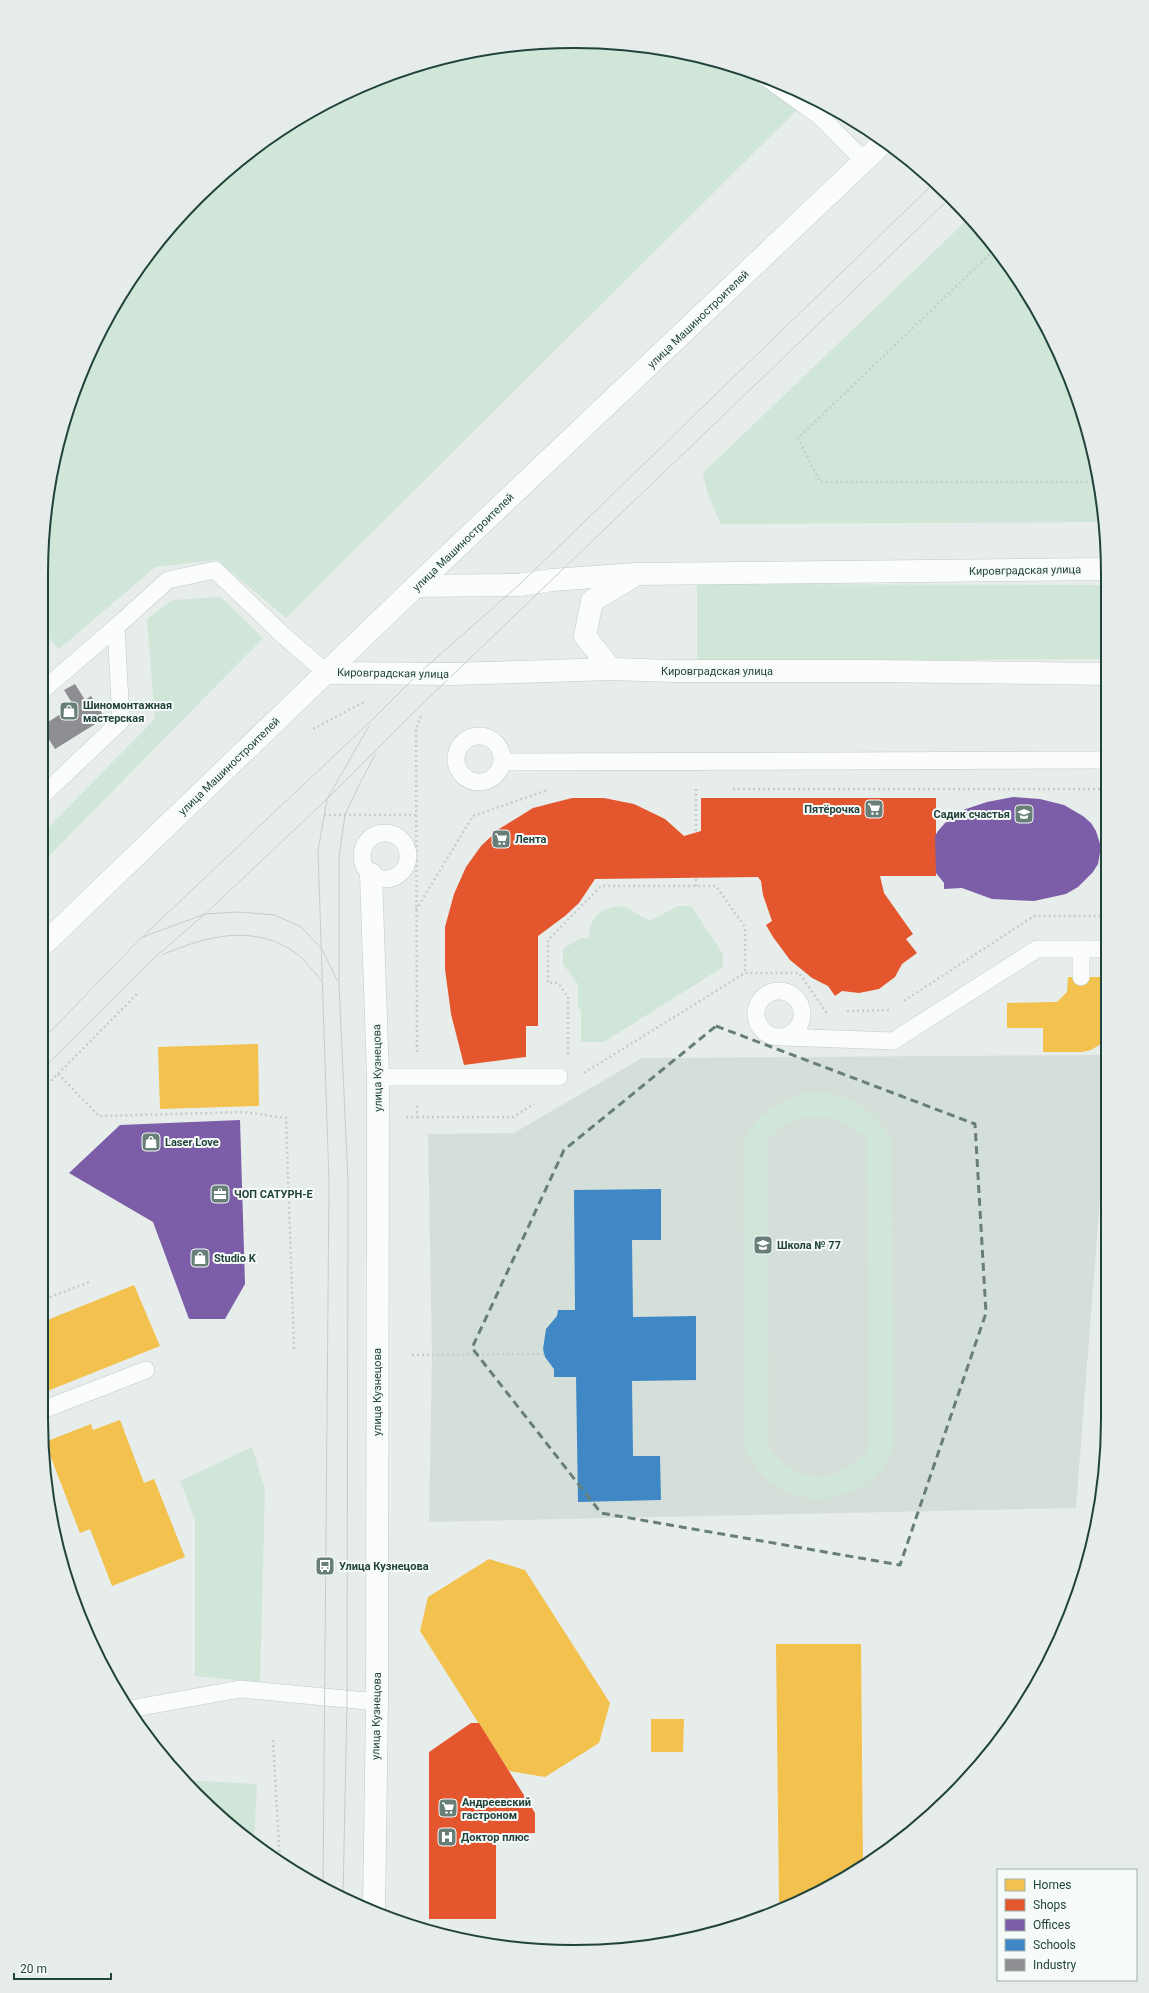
<svg xmlns="http://www.w3.org/2000/svg" width="1149" height="1993" viewBox="0 0 1149 1993" font-family="Roboto,sans-serif">
  <rect width="100%" height="100%" fill="#e7edea"/>
  <polygon fill="#d5dfda" points="1102,1055 1107,1067 1107,1108 1076,1508 429,1522 432,1355 428,1134 514,1133 642,1058"/>
  <g fill="#d0e6d8" fill-rule="evenodd">
    <polygon points="574,41 678,51 778,82 809,98 286,618 217,560 155,567 59,649 42,630 42,539 69,403 131,278 197,197 278,131 370,82 470,51"/>
    <polygon points="968,219 1036,308 1080,403 1103,522 721,524 708,495 703,473"/>
    <polygon points="697,584 1107,585 1107,659 697,661"/>
    <polygon points="221,597 263,638 43,862 43,833 155,719 147,619 173,600"/>
    <path d="M623 906 650 921 678 906H691L723 954V967L604 1042H581V1009H578V984L563 964V949L580 938H589C589 916 602 907 623 906Z"/>
    <path d="M803 1094C812 1094 821 1093 829 1094 857 1097 875 1117 891 1138L894 1446C890 1453 887 1462 882 1468 851 1507 789 1509 757 1469 752 1463 749 1455 745 1448L743 1140C763 1111 771 1106 803 1094ZM805 1117C834 1116 845 1119 867 1139L870 1447C841 1486 798 1487 769 1448L767 1139 784 1125Z"/>
    <polygon points="252,1447 265,1489 260,1682 195,1676 195,1520 180,1481"/>
    <polygon points="183,1780 257,1784 254,1842 197,1796"/>
  </g>
  <g fill="#f2c14e">
    <polygon points="1068,977 1107,977 1107,1038 1104,1042 1091,1050 1082,1052 1043,1052 1043,1028 1007,1028 1007,1003 1057,1002 1067,992"/>
    <polygon points="258,1044 259,1106 160,1109 158,1047"/>
    <polygon points="134,1285 160,1346 45,1392 45,1321"/>
    <polygon points="120,1420 144,1483 154,1479 185,1557 112,1586 90,1529 80,1533 45,1442 91,1424 93,1430"/>
    <polygon points="489,1559 525,1570 610,1703 599,1743 545,1777 509,1771 420,1631 428,1597"/>
    <polygon points="776,1644 861,1644 863,1865 841,1880 798,1902 779,1902"/>
    <polygon points="651,1719 684,1719 683,1752 651,1752"/>
  </g>
  <g fill="#e4572e">
    <polygon points="572,798 604,798 634,804 665,819 684,836 701,831 701,798 936,798 936,876 880,876 884,893 913,934 906,939 917,953 902,964 895,977 879,989 859,993 842,991 835,996 828,986 812,978 790,960 773,937 766,925 772,921 763,895 761,881 758,877 595,879 579,903 565,916 538,936 538,1026 526,1026 526,1057 464,1065 451,1014 445,969 445,927 454,894 466,867 481,846 499,829 533,808"/>
    <polygon points="471,1723 479,1723 535,1813 535,1833 496,1834 496,1919 429,1919 429,1752"/>
  </g>
  <g fill="#7b5ea7">
    <polygon points="1013,797 1040,799 1064,805 1083,816 1091,823 1096,831 1101,847 1098,864 1093,872 1078,887 1066,894 1034,901 992,899 962,888 944,889 944,883 936,873 935,836 938,831 945,823 963,810 987,802"/>
    <polygon points="240,1120 245,1284 225,1319 189,1319 153,1222 69,1173 120,1125"/>
  </g>
  <polygon fill="#3f88c5" points="661,1189 661,1240 632,1240 633,1317 696,1316 696,1380 632,1381 633,1456 660,1456 661,1500 578,1502 576,1377 554,1377 554,1369 545,1357 543,1349 546,1329 557,1316 558,1310 575,1310 574,1190"/>
  <polygon fill="#8d8d92" points="75,684 85,700 91,696 105,718 55,749 43,730 43,725 74,706 64,690"/>
  <g fill="none" stroke-linecap="round" stroke-linejoin="round">
    <defs>
      <g id="service">
        <polyline points="765,77 821,117 864,161"/>
        <polyline points="43,690 116,627"/>
        <circle cx="479" cy="759" r="23"/>
        <polyline points="502,762 1107,760"/>
        <polyline points="43,795 121,721 116,627 168,580 215,570 285,637 327,673"/>
        <circle cx="385" cy="856" r="23"/>
        <polyline points="1081,977 1081,949"/>
        <circle cx="779" cy="1014" r="23"/>
        <polyline points="784,1037 893,1041 1037,949 1107,949"/>
        <polyline points="378,1077 559,1077"/>
        <polyline points="45,1409 146,1370"/>
        <polyline points="130,1709 240,1689 377,1702"/>
      </g>
      <polyline id="minor" points="371,874 378,1077 377,1702 374,1910"/>
      <g id="secondary">
        <polyline points="416,586 519,585 552,580 636,574 1107,569"/>
        <polyline points="611,669 585,636 592,601 632,577"/>
        <polyline points="327,673 453,674 611,669 674,671 873,671 1107,674"/>
        <polyline points="44,944 416,586 884,142"/>
      </g>
    </defs>
    <use href="#service" stroke="#c4cac8" stroke-width="18"/>
    <use href="#minor" stroke="#c4cac8" stroke-width="23"/>
    <use href="#secondary" stroke="#c2cbc8" stroke-width="23"/>
    <g stroke="#c6cecd" stroke-width="2.5" stroke-dasharray="2 3" stroke-linecap="butt">
      <polyline points="993,251 798,438 820,482 1095,482"/>
      <polyline points="313,729 364,702"/>
      <polyline points="696,789 696,833"/>
      <polyline points="733,789 1107,789"/>
      <polyline points="324,815 416,815"/>
      <polyline points="696,886 696,877"/>
      <polyline points="416,910 473,816 548,790"/>
      <polyline points="904,1001 1034,916 1107,916"/>
      <polyline points="847,1011 890,1010"/>
      <polyline points="417,1052 416,728 421,716"/>
      <polyline points="568,1054 568,997 558,983 548,983 548,940 601,886 716,886 745,927 745,973"/>
      <polyline points="584,1073 745,973 799,973 826,1012 828,1012"/>
      <polyline points="58,1074 99,1116 244,1112 286,1118 294,1349"/>
      <polyline points="44,1088 139,992"/>
      <polyline points="406,1117 417,1117 417,1103"/>
      <polyline points="417,1117 513,1117 534,1104"/>
      <polyline points="45,1299 89,1282"/>
      <polyline points="412,1355 544,1354"/>
      <polyline points="273,1740 280,1863"/>
    </g>
    <use href="#service" stroke="#fbfcfc" stroke-width="17"/>
    <use href="#minor" stroke="#fbfcfc" stroke-width="22"/>
    <use href="#secondary" stroke="#fbfcfc" stroke-width="22"/>
    <g stroke="#c8cdcb" stroke-width="1">
      <polyline points="143,937 205,914 239,912 275,915 301,927 322,949 337,980"/>
      <path d="M162 955C206 936 253 923 296 953 306 961 315 973 323 983"/>
      <polyline points="44,1038 140,939 373,719 419,673 519,585 934,183"/>
      <polyline points="44,1068 154,958 205,914 327,799 414,712 951,197"/>
      <polyline points="323,1888 329,1182 318,851 327,799 369,726"/>
      <polyline points="343,1899 347,1700 348,1181 339,984 339,857 345,815 359,785 376,753"/>
    </g>
  </g>
  <path fill="none" stroke="#677e79" stroke-width="3" stroke-dasharray="8 5" stroke-linejoin="round" d="M716 1026 975 1124 986 1313 900 1565 601 1513 472 1348 564 1150Z"/>
  <defs>
    <symbol id="shop-square" viewBox="-11 -11 22 22"><rect x="-9" y="-9" width="18" height="18" rx="4" fill="#677e79" stroke="#f6fbf9"/><path d="M-5-2.5h2.3a2.7 3.5 0 0 1 5.4 0H5L5.5 6h-11ZM-1.5-2.5h3a1.5 2.3 0 0 0-3 0Z" fill="#fff"/></symbol>
    <symbol id="supermarket-square" viewBox="-11 -11 22 22"><rect x="-9" y="-9" width="18" height="18" rx="4" fill="#677e79" stroke="#f6fbf9"/><path d="M-6-5.5h2.5l.6 2H6L4.5 2H-2.5L-4.4-4H-6ZM-1.5 3.2a1.3 1.3 0 1 0 .1 0ZM3 3.2a1.3 1.3 0 1 0 .1 0Z" fill="#fff"/></symbol>
    <symbol id="school-square" viewBox="-11 -11 22 22"><rect x="-9" y="-9" width="18" height="18" rx="4" fill="#677e79" stroke="#f6fbf9"/><path d="M0-5L7-2L0 1L-7-2ZM-4 1L0 2.5L4 1V4Q0 6-4 4Z" fill="#fff"/></symbol>
    <symbol id="office-square" viewBox="-11 -11 22 22"><rect x="-9" y="-9" width="18" height="18" rx="4" fill="#677e79" stroke="#f6fbf9"/><path d="M-6-3h4V-5.5h4V-3h4V5H-6ZM-1-4.5V-3h2v-1.5ZM-6 0V1H6V0Z" fill="#fff"/></symbol>
    <symbol id="bus-square" viewBox="-11 -11 22 22"><rect x="-9" y="-9" width="18" height="18" rx="4" fill="#677e79" stroke="#f6fbf9"/><path d="M-5-6H5V4H4V6H2V4H-2V6H-4V4H-5ZM-3.5-4V0h7V-4ZM-3.5 1.2v1.5H-2V1.2ZM2 1.2v1.5H3.5V1.2Z" fill="#fff"/></symbol>
    <symbol id="hospital-square" viewBox="-11 -11 22 22"><rect x="-9" y="-9" width="18" height="18" rx="4" fill="#677e79" stroke="#f6fbf9"/><path d="M-5-5h3v3.5h4V-5h3V5h-3V1.5h-4V5h-3Z" fill="#fff"/></symbol>
  </defs>
  <g fill-rule="evenodd">
    <use href="#shop-square" x="58" y="700" width="22" height="22"/>
    <use href="#supermarket-square" x="863" y="798" width="22" height="22"/>
    <use href="#school-square" x="1013" y="803" width="22" height="22"/>
    <use href="#supermarket-square" x="490" y="828" width="22" height="22"/>
    <use href="#shop-square" x="140" y="1131" width="22" height="22"/>
    <use href="#office-square" x="209" y="1183" width="22" height="22"/>
    <use href="#school-square" x="752" y="1234" width="22" height="22"/>
    <use href="#shop-square" x="189" y="1247" width="22" height="22"/>
    <use href="#bus-square" x="314" y="1555" width="22" height="22"/>
    <use href="#supermarket-square" x="437" y="1797" width="22" height="22"/>
    <use href="#hospital-square" x="436" y="1826" width="22" height="22"/>
  </g>
  <g text-anchor="middle" stroke-width="4" stroke-linejoin="round" paint-order="stroke">
    <g font-size="11" fill="#22433c" stroke="#f6fbf9">
      <text transform="translate(698 319) rotate(-44)" y="4">улица Машиностроителей</text>
      <text transform="translate(463 542) rotate(-44)" y="4">улица Машиностроителей</text>
      <text transform="translate(1025 570) rotate(-1)" y="4">Кировградская улица</text>
      <text x="717" y="675">Кировградская улица</text>
      <text transform="translate(393 673) rotate(1)" y="4">Кировградская улица</text>
      <text transform="translate(229 766) rotate(-44)" y="4">улица Машиностроителей</text>
      <text transform="translate(377 1068) rotate(-91)" y="4">улица Кузнецова</text>
      <text transform="translate(377 1392) rotate(-90)" y="4">улица Кузнецова</text>
      <text transform="translate(376 1716) rotate(-89)" y="4">улица Кузнецова</text>
    </g>
    <g font-size="11" font-weight="bold" fill="#22433c" stroke="#f6fbf9" text-anchor="start">
      <text x="83" y="709">Шиномонтажная<tspan x="83" dy="13">мастерская</tspan></text>
      <text x="860" y="813" text-anchor="end">Пятёрочка</text>
      <text x="1010" y="818" text-anchor="end">Садик счастья</text>
      <text x="515" y="843">Лента</text>
      <text x="165" y="1146">Laser Love</text>
      <text x="234" y="1198">ЧОП САТУРН-Е</text>
      <text x="777" y="1249">Школа № 77</text>
      <text x="214" y="1262">Studio K</text>
      <text x="339" y="1570">Улица Кузнецова</text>
      <text x="462" y="1806">Андреевский<tspan x="462" dy="13">гастроном</tspan></text>
      <text x="461" y="1841">Доктор плюс</text>
    </g>
  </g>
  <path d="M0 0H1149V1993H0ZM574 48H575A526 526 0 0 1 1101 574V1419A526 526 0 0 1 575 1945H574A526 526 0 0 1 48 1419V574A526 526 0 0 1 574 48Z" fill="#e5ecea" fill-rule="evenodd"/>
  <path fill="none" stroke="#22433c" stroke-width="2" d="M574 48H575A526 526 0 0 1 1101 574V1419A526 526 0 0 1 575 1945H574A526 526 0 0 1 48 1419V574A526 526 0 0 1 574 48Z"/>
  <rect x="997" y="1869" width="140" height="112" fill="#f6fbf9" stroke="#a1b1ad"/>
  <rect x="1005" y="1879" width="20" height="12" fill="#f2c14e" stroke="#a1b1ad"/>
  <text x="1033" y="1889" font-size="12" fill="#22433c">Homes</text>
  <rect x="1005" y="1899" width="20" height="12" fill="#e4572e" stroke="#a1b1ad"/>
  <text x="1033" y="1909" font-size="12" fill="#22433c">Shops</text>
  <rect x="1005" y="1919" width="20" height="12" fill="#7b5ea7" stroke="#a1b1ad"/>
  <text x="1033" y="1929" font-size="12" fill="#22433c">Offices</text>
  <rect x="1005" y="1939" width="20" height="12" fill="#3f88c5" stroke="#a1b1ad"/>
  <text x="1033" y="1949" font-size="12" fill="#22433c">Schools</text>
  <rect x="1005" y="1959" width="20" height="12" fill="#8d8d92" stroke="#a1b1ad"/>
  <text x="1033" y="1969" font-size="12" fill="#22433c">Industry</text>
  <path d="M14 1973v6h97v-6" fill="none" stroke="#22433c" stroke-width="2"/>
  <text x="20" y="1973" font-size="12" fill="#22433c" stroke="#f6fbf9" stroke-width="3" paint-order="stroke">20 m</text>
</svg>
